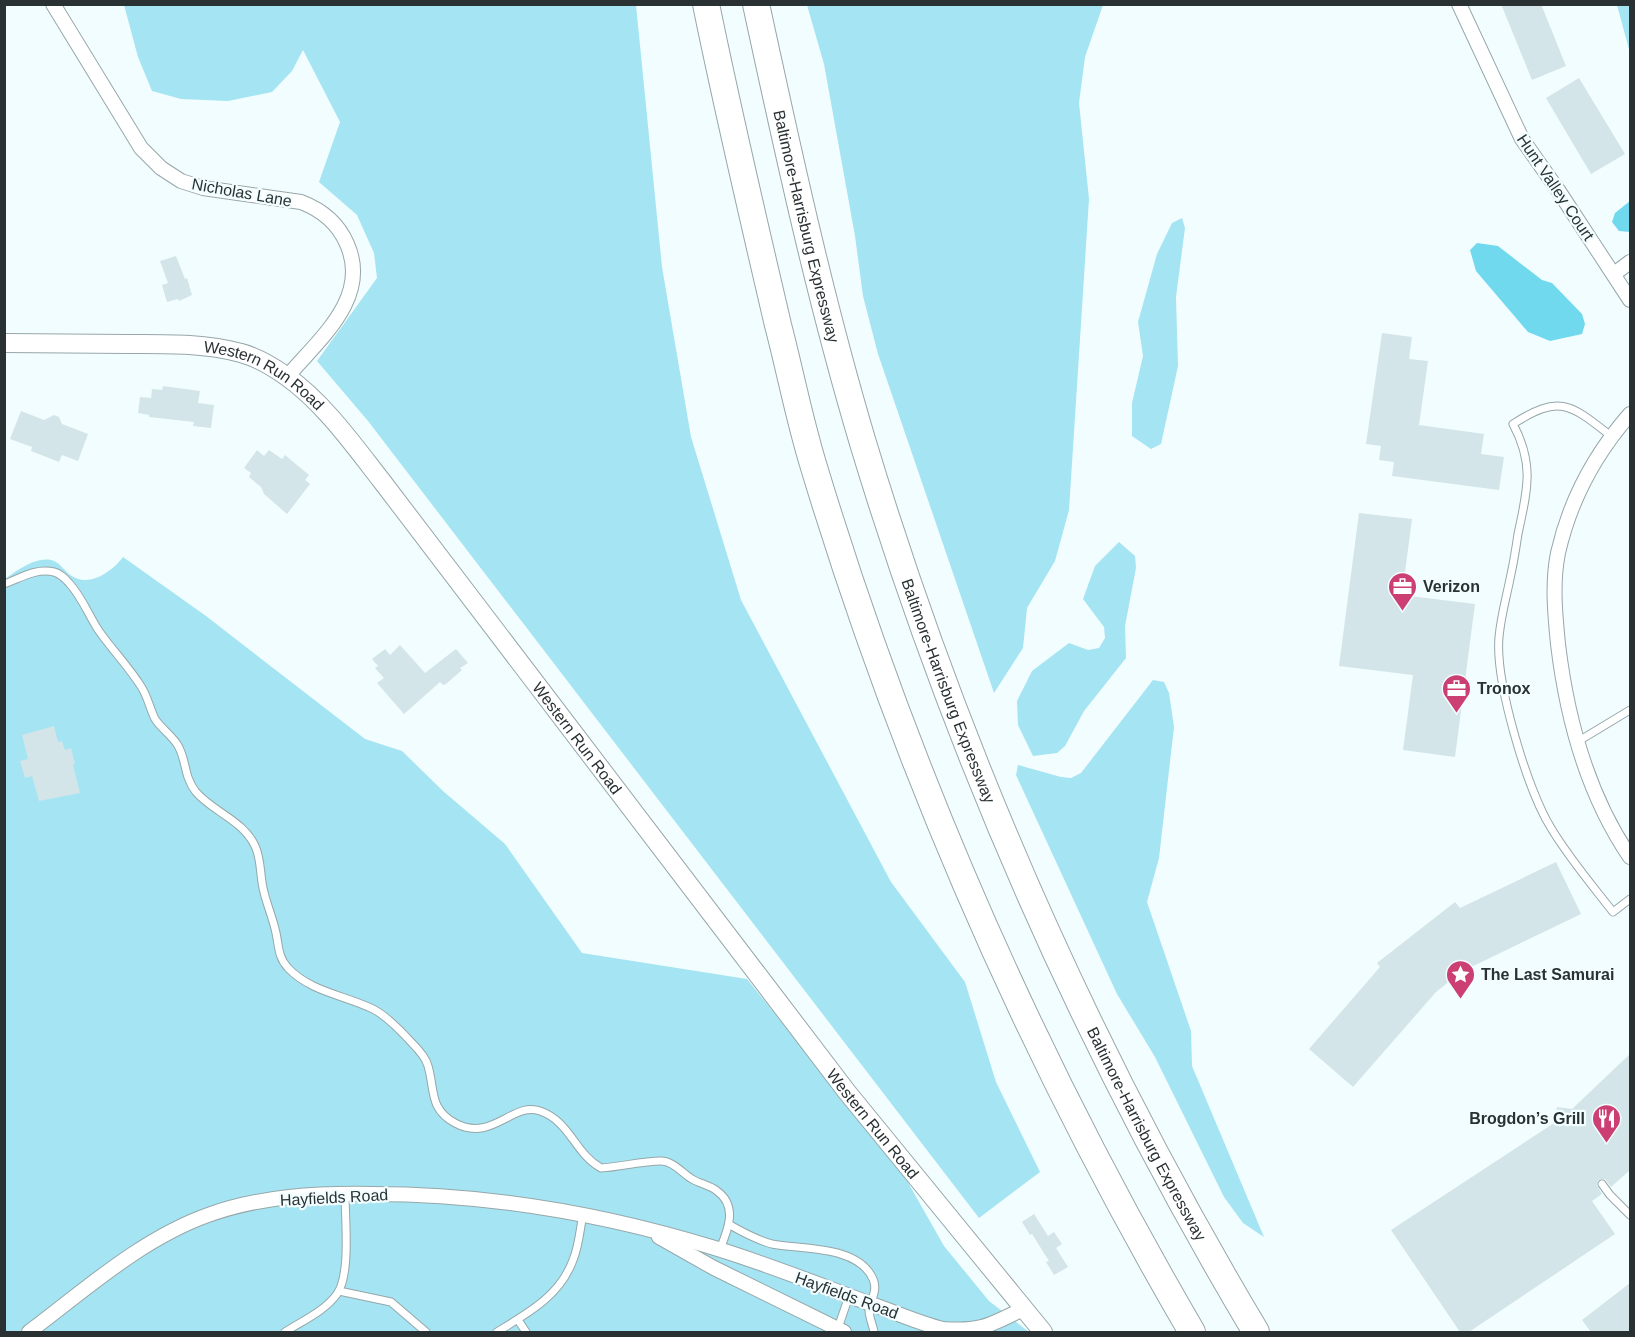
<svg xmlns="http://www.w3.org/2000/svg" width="1635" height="1337" viewBox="0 0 1635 1337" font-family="Helvetica,sans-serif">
  <rect width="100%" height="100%" fill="#f2fdff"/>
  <g fill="#a5e4f2">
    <polygon points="124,5 636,5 662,267 691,437 741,600 891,882 965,982 996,1082 1040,1172 979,1218 368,421 317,361 377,278 374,253 357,215 319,182 340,122 303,50 292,71 272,92 228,101 181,99 152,91 138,57"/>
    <polygon points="807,5 1103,5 1085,57 1079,103 1089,199 1069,510 1055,561 1027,608 1023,648 994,693 878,354 863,296 855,236 824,64"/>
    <polygon points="1617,5 1630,5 1630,53"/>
    <polygon points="1182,218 1185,228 1176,297 1178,366 1161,444 1151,449 1132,436 1132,403 1143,356 1138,322 1157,254 1172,223"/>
    <polygon points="1119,542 1135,556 1136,568 1125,626 1126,658 1084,711 1065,746 1057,753 1033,756 1018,725 1017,701 1032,671 1069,643 1088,650 1099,648 1105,638 1104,627 1083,599 1095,566"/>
    <path d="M123 557 206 616 365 739 402 751 443 791 505 844 582 953 747 979 902 1172 944 1246 989 1301 1029 1332H5L4 580C16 571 35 557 51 560 58 561 63 569 69 574 87 589 111 573 123 557Z"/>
    <polygon points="1153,680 1164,682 1169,693 1174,727 1159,858 1147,902 1191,1031 1192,1066 1264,1237 1243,1223 1224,1197 1155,1057 1117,994 1016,775 1018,765 1061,777 1071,778 1081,773"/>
  </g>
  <g fill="#70d9ee">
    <polygon points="1630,201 1630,232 1619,231 1612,222 1615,213"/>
    <polygon points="1477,243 1498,246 1542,280 1552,283 1582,314 1585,324 1582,334 1550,341 1528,332 1476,271 1470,250"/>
  </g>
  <g fill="#d3e5e9">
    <polygon points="1501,4 1541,4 1566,66 1532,80"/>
    <polygon points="1579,78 1625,154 1591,174 1546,98"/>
    <polygon points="176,256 185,279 187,278 192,295 179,301 178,299 167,302 162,285 168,283 160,261"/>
    <polygon points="1382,333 1412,337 1409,359 1428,361 1419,425 1484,434 1481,454 1504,457 1499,490 1392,476 1394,462 1379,460 1381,446 1366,444"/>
    <polygon points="163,386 200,391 198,403 214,405 211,428 193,426 194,422 149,417 149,415 138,413 140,397 151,398 152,389 162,390"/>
    <polygon points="21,411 44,420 54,415 59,417 62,424 88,434 78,461 62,455 59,462 31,451 32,447 10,439"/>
    <polygon points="257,450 264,456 269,450 282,459 285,455 309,475 305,480 310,484 287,514 264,494 261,487 249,477 251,473 244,468"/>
    <polygon points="1359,513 1412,519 1402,595 1475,604 1455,757 1403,750 1413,675 1339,666"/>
    <polygon points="400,645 425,673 456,649 468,663 460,668 462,670 446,684 443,685 440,682 404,714 377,683 384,678 375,668 378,666 372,659 385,649 390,655"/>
    <polygon points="54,726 58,742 62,741 65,750 71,748 75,764 73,765 80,793 39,801 32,776 25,778 20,761 28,759 22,735"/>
    <polygon points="1556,862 1581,914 1461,972 1436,992 1353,1087 1309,1049 1380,967 1377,963 1455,902 1460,908"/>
    <polygon points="1630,1054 1630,1170 1611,1187 1605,1179 1598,1180 1597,1185 1602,1194 1592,1201 1615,1234 1469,1332 1460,1332 1391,1230 1554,1123 1557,1107 1572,1109"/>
    <polygon points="1034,1214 1048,1236 1054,1232 1062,1244 1056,1248 1068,1267 1054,1275 1046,1262 1049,1261 1032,1234 1030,1235 1022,1222"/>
    <polygon points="1630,1283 1630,1332 1591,1332 1582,1320"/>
  </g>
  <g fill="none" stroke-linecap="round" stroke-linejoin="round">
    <defs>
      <g id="service">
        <path d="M1611 436C1570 404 1560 394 1513 424 1535 465 1527 491 1518 534 1516 547 1514 561 1511 574 1507 595 1501 615 1499 637 1495 682 1527 789 1551 828 1569 858 1592 885 1613 912L1630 899"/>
        <path d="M4 584C21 578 35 568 54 572 59 573 66 579 69 583 82 597 89 616 99 631 113 651 130 668 142 688 148 698 150 709 155 719 161 728 171 735 177 744 187 759 183 776 196 792 213 812 243 820 255 846 261 858 260 874 263 888 266 903 273 918 276 933 279 947 278 957 288 968 311 992 344 995 373 1009 387 1016 401 1031 412 1043 418 1049 426 1058 428 1066 435 1090 429 1109 455 1123 492 1143 513 1101 540 1111 570 1121 575 1154 601 1168 621 1167 641 1161 661 1161 673 1161 682 1173 692 1179 700 1184 710 1185 717 1191 738 1206 728 1230 720 1249"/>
        <polyline points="1577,742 1630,710"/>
        <polyline points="1602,1184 1610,1195 1630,1215"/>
        <path d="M730 1225C744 1233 757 1240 772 1244 802 1250 858 1245 873 1279 878 1290 871 1299 869 1310 869 1317 873 1326 874 1332"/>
        <polyline points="339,1291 391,1302 426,1332"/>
        <polyline points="518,1320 526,1332"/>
        <polyline points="837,1331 849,1296"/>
        <path d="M285 1332C302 1321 325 1311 337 1294 351 1274 345 1219 345 1194"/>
        <path d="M497 1332C528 1313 560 1296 573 1260 579 1246 580 1229 583 1214"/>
      </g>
      <g id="minor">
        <path d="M53 4 141 148 161 168 181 181 203 188 301 202C322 210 338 223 347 244 371 298 319 339 287 377"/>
        <polyline points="1459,4 1522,139 1558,190 1630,300"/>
        <polyline points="1614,274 1630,262"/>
        <path d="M1630 414C1594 455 1570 500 1558 553 1552 583 1555 614 1558 644 1567 719 1587 794 1630 857"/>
        <polyline points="659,1237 714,1268 844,1332"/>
        <path d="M29 1332C85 1290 141 1239 208 1215 261 1196 317 1193 372 1194 490 1194 605 1214 718 1249 770 1265 822 1286 874 1305 897 1313 919 1323 943 1329 981 1332 990 1325 1023 1309"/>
      </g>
      <g id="tertiary">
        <path id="s1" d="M4 343C46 343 87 344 128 344 166 344 204 343 241 353 256 357 273 367 286 376 323 402 353 444 381 480L847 1092 1043 1332"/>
      </g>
      <g id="motorway">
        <path d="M706 4C728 112 753 218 778 325 790 371 799 418 813 464 904 766 1033 1060 1192 1332"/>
        <path id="s2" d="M756 4C788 152 820 299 863 443 957 754 1090 1054 1256 1332"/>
      </g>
    </defs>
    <use href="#service" stroke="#96a7aa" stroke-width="9"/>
    <use href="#minor" stroke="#96a7aa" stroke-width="16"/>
    <use href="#tertiary" stroke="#96a7aa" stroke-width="20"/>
    <use href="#motorway" stroke="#96a7aa" stroke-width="28"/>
    <use href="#service" stroke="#fff" stroke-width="7"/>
    <use href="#minor" stroke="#fff" stroke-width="14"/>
    <use href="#tertiary" stroke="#fff" stroke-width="18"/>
    <use href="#motorway" stroke="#fff" stroke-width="26"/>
  </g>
  <defs>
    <symbol id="office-pin" viewBox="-11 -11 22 30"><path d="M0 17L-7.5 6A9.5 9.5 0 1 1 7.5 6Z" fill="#cb3f73" stroke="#f2fdff"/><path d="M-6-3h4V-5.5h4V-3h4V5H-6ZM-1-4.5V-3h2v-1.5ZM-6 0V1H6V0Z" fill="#fff"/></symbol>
    <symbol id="sight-pin" viewBox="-11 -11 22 30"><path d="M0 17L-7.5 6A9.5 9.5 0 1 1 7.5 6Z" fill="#cb3f73" stroke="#f2fdff"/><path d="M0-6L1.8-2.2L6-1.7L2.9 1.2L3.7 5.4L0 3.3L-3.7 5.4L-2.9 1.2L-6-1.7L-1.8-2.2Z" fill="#fff"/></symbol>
    <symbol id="restaurant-pin" viewBox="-11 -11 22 30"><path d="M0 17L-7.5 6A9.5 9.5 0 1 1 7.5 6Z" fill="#cb3f73" stroke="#f2fdff"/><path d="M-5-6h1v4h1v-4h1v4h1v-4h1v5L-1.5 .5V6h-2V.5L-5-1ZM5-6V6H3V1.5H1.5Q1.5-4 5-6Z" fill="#fff"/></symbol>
  </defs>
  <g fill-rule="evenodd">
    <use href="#office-pin" x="1386" y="570" width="33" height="45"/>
    <use href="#office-pin" x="1440" y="672" width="33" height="45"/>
    <use href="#sight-pin" x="1444" y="958" width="33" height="45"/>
    <use href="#restaurant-pin" x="1590" y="1102" width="33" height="45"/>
  </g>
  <g text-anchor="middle" stroke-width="4.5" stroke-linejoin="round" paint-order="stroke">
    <g font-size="16" fill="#2a3133" stroke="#f2fdff">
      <text transform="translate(1556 187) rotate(56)" y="6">Hunt Valley Court</text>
      <text transform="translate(242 192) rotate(10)" y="6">Nicholas Lane</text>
      <text dy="6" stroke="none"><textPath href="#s2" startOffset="228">Baltimore-Harrisburg Expressway</textPath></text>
      <text dy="6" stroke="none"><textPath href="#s1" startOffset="268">Western Run Road</textPath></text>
      <text dy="6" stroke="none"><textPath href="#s2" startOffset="714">Baltimore-Harrisburg Expressway</textPath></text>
      <text dy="6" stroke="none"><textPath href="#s1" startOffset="754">Western Run Road</textPath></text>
      <text dy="6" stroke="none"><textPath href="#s1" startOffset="1240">Western Run Road</textPath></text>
      <text dy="6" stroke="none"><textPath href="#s2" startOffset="1200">Baltimore-Harrisburg Expressway</textPath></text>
      <text transform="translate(334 1197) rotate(-3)" y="6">Hayfields Road</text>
      <text transform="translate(847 1295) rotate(20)" y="6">Hayfields Road</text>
    </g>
    <g font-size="16" font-weight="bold" fill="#2a3133" stroke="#f2fdff" text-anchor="start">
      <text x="1423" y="592">Verizon</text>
      <text x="1477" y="694">Tronox</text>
      <text x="1481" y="980">The Last Samurai</text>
      <text x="1585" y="1124" text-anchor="end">Brogdon’s Grill</text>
    </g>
  </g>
  <rect width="1635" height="1337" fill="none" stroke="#2a3133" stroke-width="12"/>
</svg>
